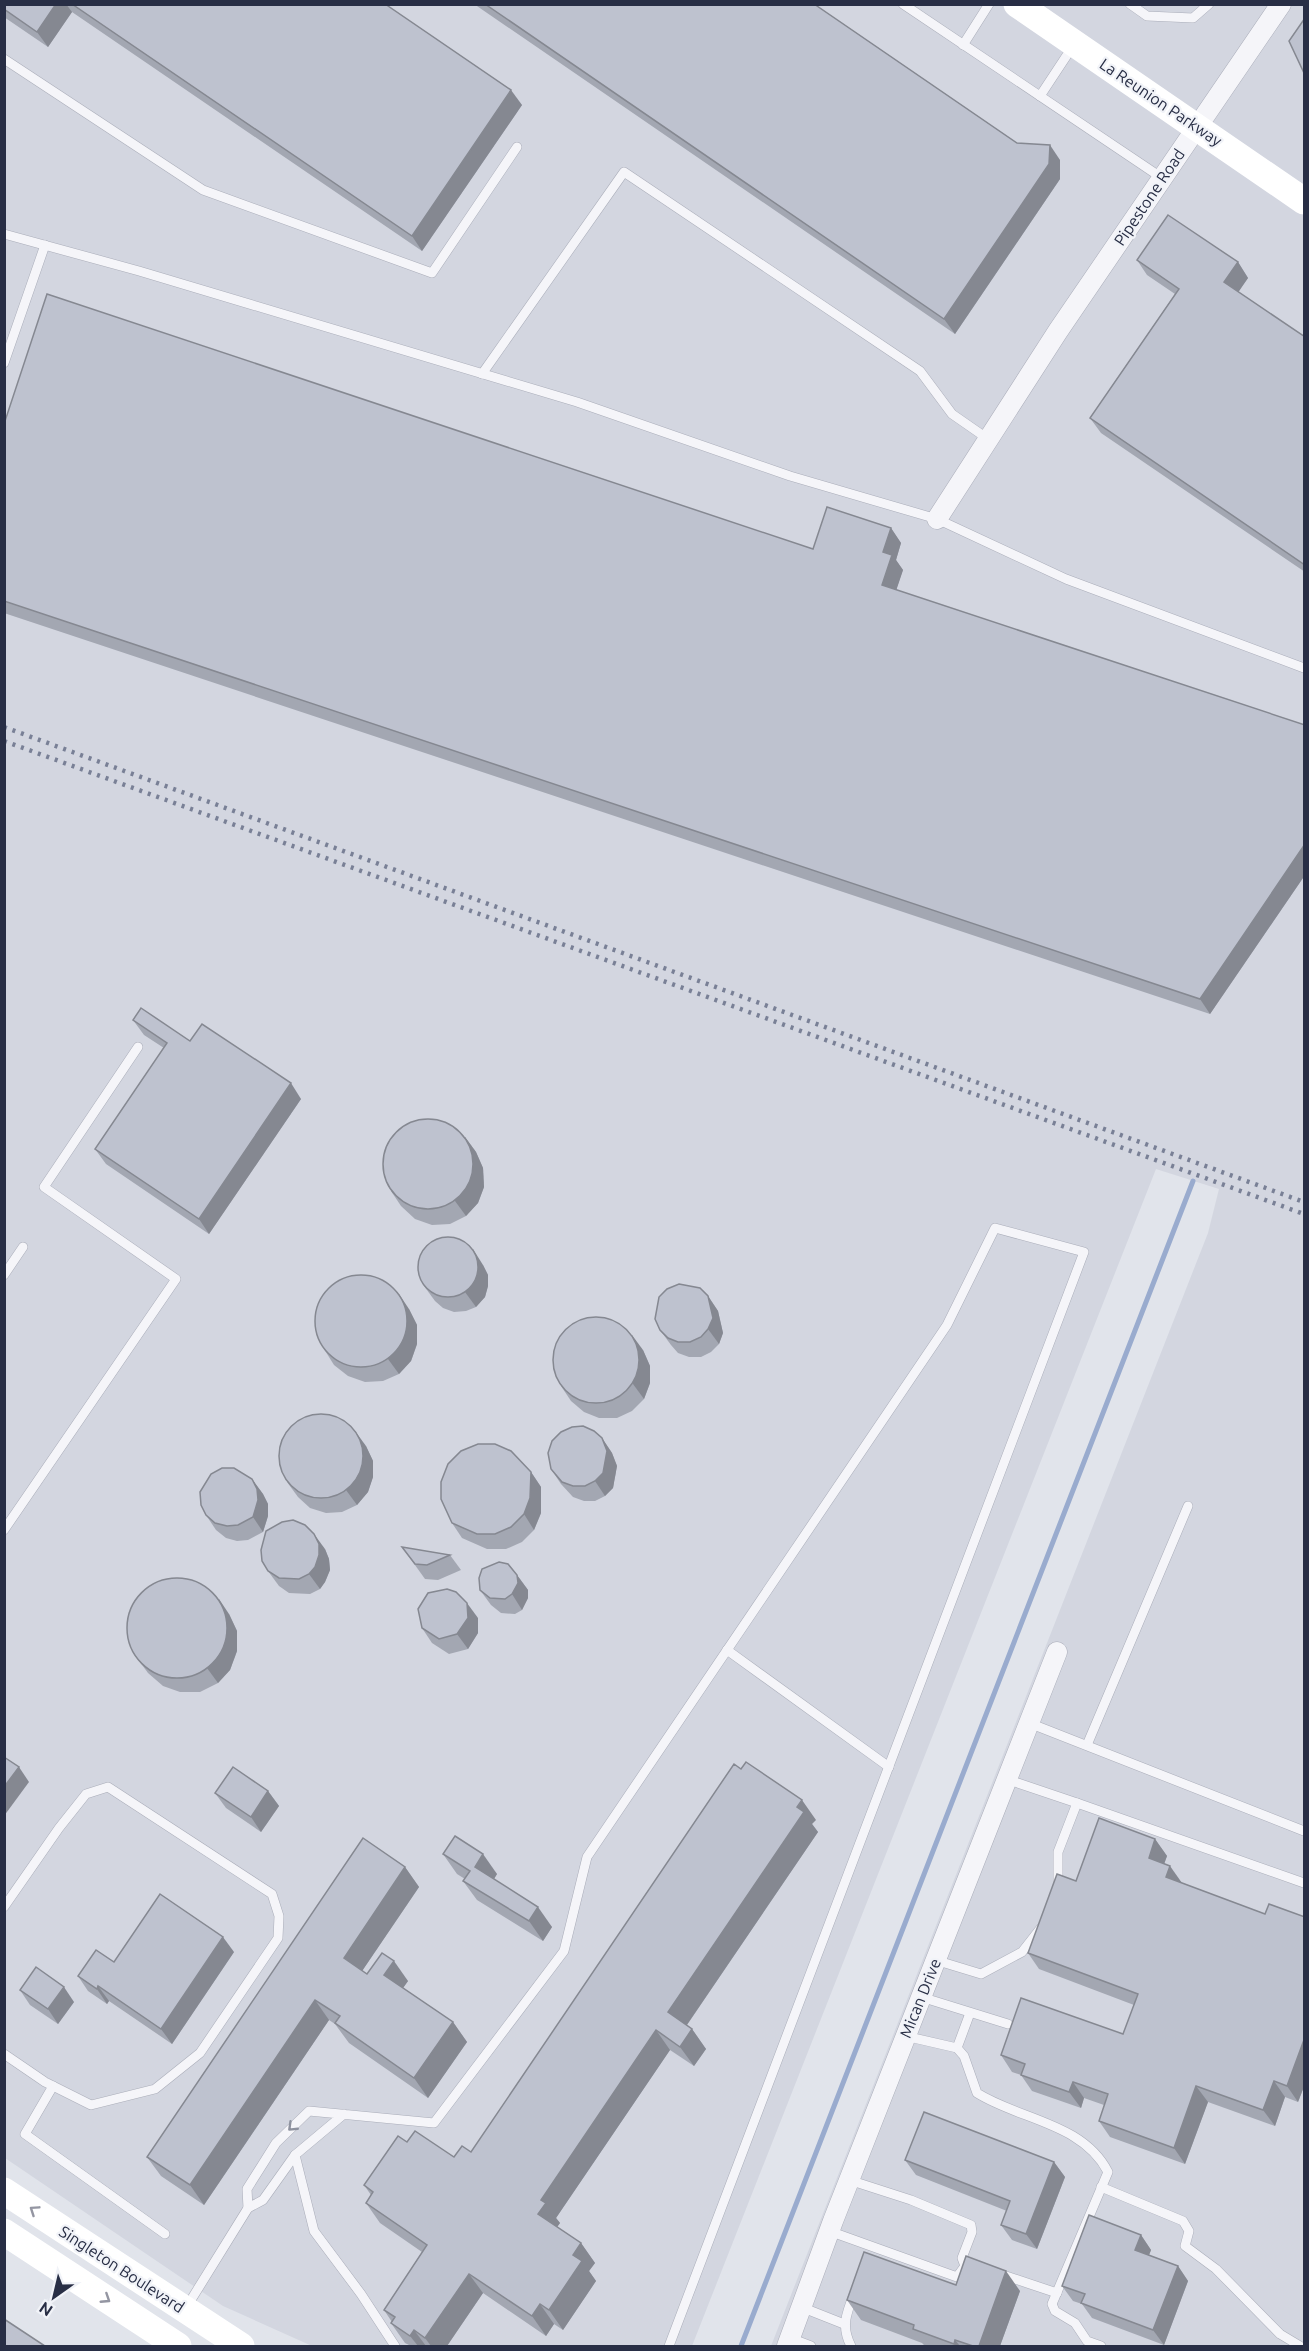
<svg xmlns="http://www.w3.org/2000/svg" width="1309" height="2351" viewBox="0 0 1309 2351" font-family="Ubuntu,sans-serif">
  <rect width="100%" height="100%" fill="#e1e4eb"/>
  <polygon fill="#d3d6e0" points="4,5 1304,5 1304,2346 771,2346 1208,1233 1219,1189 1156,1169 692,2346 312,2346 223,2306 5,2158"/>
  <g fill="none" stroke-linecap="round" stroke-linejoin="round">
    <polyline stroke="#99abce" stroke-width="5" points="741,2346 1193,1181"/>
    <defs>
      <g id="lane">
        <polyline points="903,4 1162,178"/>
        <polyline points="1130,4 1147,16 1193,18 1209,4"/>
        <polyline points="963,45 989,4"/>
        <polyline points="4,59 203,190 432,273 517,147"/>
        <polyline points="1040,96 1073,46"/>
        <polyline points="4,234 139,271 577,402 790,476 937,519 1066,579 1304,668"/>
        <polyline points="4,363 45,245"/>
        <polyline points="482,374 624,172 920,371 952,414 988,439"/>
        <polyline points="4,1275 23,1247"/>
        <polyline points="4,1530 176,1279 44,1187 138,1047"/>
        <polyline points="727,1650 889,1767"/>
        <polyline points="1029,1723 1304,1831"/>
        <polyline points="1087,1745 1188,1506"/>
        <polyline points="1006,1779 1077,1803 1058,1852 1058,1886"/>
        <polyline points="1077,1803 1304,1883"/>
        <polyline points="4,1907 59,1828 86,1794 108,1787 272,1894 279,1916 278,1938 200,2053 155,2089 91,2105 45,2082 4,2054"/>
        <polyline points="935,1960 981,1974 1022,1952 1040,1929"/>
        <polyline points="921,1997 1008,2024"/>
        <path d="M905 2036 957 2048 964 2056 977 2093C1020 2120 1083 2123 1108 2172L1052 2304 1055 2311 1075 2323 1087 2341 1101 2346"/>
        <polyline points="957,2048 970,2013"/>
        <polyline points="53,2086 25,2134 165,2234"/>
        <polyline points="344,2114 295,2155 263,2200 248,2208 247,2189 276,2143 309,2111 434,2123 564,1951 587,1857 947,1325 995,1228 1084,1252 669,2346"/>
        <polyline points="295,2155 314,2231 361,2294 395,2346"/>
        <polyline points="849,2180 911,2200 971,2225 972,2232 962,2258 965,2266"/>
        <polyline points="1101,2187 1183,2221 1189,2231 1185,2246 1216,2269 1280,2334 1300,2346"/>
        <polyline points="829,2231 957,2277 965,2266"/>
        <polyline points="1000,2274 1057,2293"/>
        <polyline points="801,2307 844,2324"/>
        <polyline points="186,2308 248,2208"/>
        <polyline points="790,2338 811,2346"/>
        <path d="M851 2346C841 2327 846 2314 854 2294"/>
      </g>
      <g id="street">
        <polyline points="937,519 1058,331 1281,4"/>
        <polyline points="787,2346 833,2221 1057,1652"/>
      </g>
    </defs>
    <use href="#lane" stroke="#aaadb9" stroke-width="10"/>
    <use href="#street" stroke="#aaadb9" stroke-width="21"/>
    <use href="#lane" stroke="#f5f5f9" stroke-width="9"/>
    <use href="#street" stroke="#f5f5f9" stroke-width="20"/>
    <g stroke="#fff" stroke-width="27">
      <polyline points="1017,4 1304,201"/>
      <polyline points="4,2191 241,2346"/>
      <polyline points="4,2232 178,2346"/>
    </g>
    <g stroke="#798096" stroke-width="4.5" stroke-dasharray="3 6" stroke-linecap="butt">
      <polyline points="4,727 1304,1202"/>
      <polyline points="4,741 1304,1214"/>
    </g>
  </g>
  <g fill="#a3a7b2">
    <polygon points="4,4 385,4 522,105 422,251 72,12 48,47 4,17"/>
    <polygon points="474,4 814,4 1017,143 1060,160 1060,179 955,334"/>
    <polygon points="1137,260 1238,262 1248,278 1238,292 1305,337 1305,572 1101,433 1090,418 1175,294 1147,275"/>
    <polygon points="4,424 813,549 891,528 901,543 896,560 903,570 896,590 1305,725 1305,875 1210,1014 4,613"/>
    <polygon points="133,1020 190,1041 301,1099 209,1234 106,1164 95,1149 164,1048 144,1035"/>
    <polygon points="465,1137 476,1152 483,1168 484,1187 478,1203 466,1216 450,1224 432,1225 415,1219 401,1206 391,1191"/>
    <polygon points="483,1265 488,1275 488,1286 485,1297 476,1307 466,1311 454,1312 443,1308 435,1301 424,1286"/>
    <polygon points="708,1296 718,1311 723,1333 719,1344 711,1352 701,1357 689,1357 678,1353 671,1345 660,1330"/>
    <polygon points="409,1309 417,1325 417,1344 411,1361 399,1374 383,1381 365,1382 348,1376 334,1365 324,1349"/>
    <polygon points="643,1350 650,1366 650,1383 644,1399 632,1411 617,1418 599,1418 584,1412 571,1401 561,1386"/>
    <polygon points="602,1438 612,1453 617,1466 613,1488 605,1496 595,1501 584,1501 573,1497 561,1484 551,1469"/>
    <polygon points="366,1446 373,1461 373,1477 368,1492 357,1505 342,1512 326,1513 310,1508 298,1497 287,1482"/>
    <polygon points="531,1472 541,1487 541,1513 534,1530 522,1542 506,1549 487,1549 462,1538 452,1523"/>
    <polygon points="252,1479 263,1494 268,1504 268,1516 263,1532 248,1540 237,1541 226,1538 216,1530 206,1515"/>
    <polygon points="402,1547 450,1555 461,1570 438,1580 425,1579"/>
    <polygon points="325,1549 329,1559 330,1570 325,1582 320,1589 310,1594 289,1593 279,1586 268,1571"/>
    <polygon points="517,1575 528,1590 528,1598 522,1610 515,1614 501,1613 491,1605 480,1590"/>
    <polygon points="229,1614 237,1631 237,1651 230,1670 218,1683 200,1692 180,1692 163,1686 148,1673 137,1658"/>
    <polygon points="478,1618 478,1633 468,1649 449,1654 432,1643 422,1628"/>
    <polygon points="268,1791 279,1806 261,1832 226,1808 215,1793"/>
    <polygon points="816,1820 812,1824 818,1832 687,2025 692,2029 706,2049 694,2066 670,2050 556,2218 560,2223 557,2227 581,2243 595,2263 589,2271 596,2281 563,2330 554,2324 546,2336 483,2293 447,2346 411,2346 405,2343 391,2323 392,2322 384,2310 422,2252 380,2223 366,2203 371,2195 364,2185 407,2142 454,2157 471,2152"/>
    <polygon points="1155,1839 1167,1856 1164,1864 1182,1883 1265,1914 1305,1917 1305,2084 1298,2102 1285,2097 1275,2126 1208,2102 1185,2164 1110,2137 1099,2121 1104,2105 1084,2098 1081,2108 1032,2091 1021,2075 1012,2072 1001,2055 1123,2034 1134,2005 1039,1969 1028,1953 1076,1881"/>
    <polygon points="443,1854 497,1874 494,1879 552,1927 543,1941 477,1900 463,1881 465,1879 457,1874"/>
    <polygon points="405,1867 419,1887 362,1971 367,1974 408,1981 403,1988 453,2022 467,2042 428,2098 349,2043 335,2024 329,2020 204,2205 161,2176 147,2157"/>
    <polygon points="234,1952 172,2044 109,2001 107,2004 88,1991 78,1976 114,1962"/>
    <polygon points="20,1990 74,2002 58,2024 30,2005"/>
    <polygon points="905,2160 1054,2162 1065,2177 1037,2249 1012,2240 1001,2225 1007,2211 916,2175"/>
    <polygon points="1141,2235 1151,2250 1149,2255 1178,2266 1188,2281 1164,2345 1092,2318 1082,2304 1073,2301 1062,2286"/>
    <polygon points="956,2285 1020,2291 1000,2346 925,2346 922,2343 861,2320 847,2300"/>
  </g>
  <g fill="#858891">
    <polygon points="56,4 66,4 72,12 48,47 37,32"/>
    <polygon points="511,90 522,105 422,251 412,236"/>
    <polygon points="1050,145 1060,160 1060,179 955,334 944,319"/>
    <polygon points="1238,262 1248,278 1235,297 1224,282"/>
    <polygon points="891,528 901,543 896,560 903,570 893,600 882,585 883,552"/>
    <polygon points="1305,844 1305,875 1210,1014 1200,999"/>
    <polygon points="291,1083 301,1099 209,1234 199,1219"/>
    <polygon points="465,1137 476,1152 483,1168 484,1187 478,1203 466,1216 455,1201"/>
    <polygon points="473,1249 483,1265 488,1275 488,1286 485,1297 476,1307 465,1292"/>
    <polygon points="399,1294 409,1309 417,1325 417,1344 411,1361 399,1374 388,1359"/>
    <polygon points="708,1296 718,1311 723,1333 719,1344 708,1329"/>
    <polygon points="632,1335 643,1350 650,1366 650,1383 644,1399 633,1384"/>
    <polygon points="355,1431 366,1446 373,1461 373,1477 368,1492 357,1505 346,1490"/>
    <polygon points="602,1438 612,1453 617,1466 613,1488 605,1496 595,1481"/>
    <polygon points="531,1472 541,1487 541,1513 534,1530 524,1514"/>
    <polygon points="252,1479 263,1494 268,1504 268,1516 263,1532 253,1517"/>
    <polygon points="314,1534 325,1549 329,1559 330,1570 325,1582 320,1589 309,1574"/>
    <polygon points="517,1575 528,1590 528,1598 522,1610 512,1594"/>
    <polygon points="219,1599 229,1614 237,1631 237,1651 230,1670 218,1683 207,1668"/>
    <polygon points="467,1603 478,1618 478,1633 468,1649 457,1634"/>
    <polygon points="19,1767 29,1782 4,1816 4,1787"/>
    <polygon points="268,1791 279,1806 261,1832 251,1817"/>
    <polygon points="802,1800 816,1820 812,1824 818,1832 682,2032 668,2012"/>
    <polygon points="1155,1839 1167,1856 1160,1875 1149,1858"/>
    <polygon points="483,1854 497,1874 489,1887 475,1867"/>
    <polygon points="1170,1866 1182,1883 1166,1877"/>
    <polygon points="405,1867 419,1887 358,1977 344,1958"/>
    <polygon points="538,1907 552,1927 543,1941 529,1921"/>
    <polygon points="223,1937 234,1952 172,2044 161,2029"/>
    <polygon points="394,1961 408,1981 398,1995 384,1975"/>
    <polygon points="98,1986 109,2001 107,2004 97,1989"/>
    <polygon points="64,1987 74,2002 58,2024 48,2009"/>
    <polygon points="315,2000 329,2020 204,2205 190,2185"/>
    <polygon points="453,2022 467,2042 428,2098 414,2078"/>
    <polygon points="692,2029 706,2049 694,2066 680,2047"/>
    <polygon points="656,2030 670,2050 556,2218 560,2223 552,2234 538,2214 541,2200"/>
    <polygon points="1305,2037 1305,2084 1298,2102 1287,2086"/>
    <polygon points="1274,2081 1285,2097 1275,2126 1263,2110"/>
    <polygon points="1073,2082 1084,2098 1081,2108 1069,2092"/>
    <polygon points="1196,2086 1208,2102 1185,2164 1174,2148"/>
    <polygon points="1054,2162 1065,2177 1037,2249 1026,2234"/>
    <polygon points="1141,2235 1151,2250 1145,2265 1135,2250"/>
    <polygon points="581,2243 595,2263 589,2271 596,2281 563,2330 549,2310 573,2255"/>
    <polygon points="1178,2266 1188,2281 1164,2345 1153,2330"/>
    <polygon points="1006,2271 1020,2291 1000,2346 979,2346"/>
    <polygon points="469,2274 483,2293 447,2346 431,2346 425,2338"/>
    <polygon points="540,2304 554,2324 546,2336 532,2316"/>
    <polygon points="414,2330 426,2346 418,2346 410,2336"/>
    <polygon points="955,2340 960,2346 955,2346 954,2344"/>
  </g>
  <g fill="#bec2cf" stroke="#858891" stroke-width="1.5">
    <polygon points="4,4 56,4 37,32 4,9"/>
    <polygon points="72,4 385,4 511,90 412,236"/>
    <polygon points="485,4 814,4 1017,143 1050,145 1049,164 944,319"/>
    <polygon points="1305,18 1305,73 1304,73 1289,41"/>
    <polygon points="1168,215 1238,262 1224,282 1305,337 1305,565 1090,418 1179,289 1137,260"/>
    <polygon points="47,294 813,549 827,507 891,528 883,552 892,555 882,585 1305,725 1305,844 1200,999 4,601 4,424"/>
    <polygon points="141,1008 190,1041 202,1024 291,1083 199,1219 95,1149 167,1043 133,1020"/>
    <circle cx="428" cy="1164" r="45"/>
    <circle cx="448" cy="1267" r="30"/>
    <circle cx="361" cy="1321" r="46"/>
    <polygon points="679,1284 700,1288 708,1296 713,1318 708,1329 701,1337 690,1342 678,1342 668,1338 660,1330 655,1319 659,1297 667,1289"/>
    <circle cx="596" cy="1360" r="43"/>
    <circle cx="321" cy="1456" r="42"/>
    <polygon points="583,1426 594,1431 602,1438 607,1451 603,1473 595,1481 585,1486 573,1486 562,1482 551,1469 548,1453 552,1441 561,1432 572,1427"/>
    <polygon points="478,1444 495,1444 511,1451 531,1472 530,1498 524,1514 511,1527 495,1534 477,1534 452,1523 441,1499 441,1482 448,1464 461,1451"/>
    <polygon points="222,1468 234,1468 252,1479 257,1489 258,1500 253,1517 238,1525 227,1526 215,1523 206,1515 201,1505 200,1492 211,1474"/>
    <polygon points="293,1520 305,1525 314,1534 319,1544 319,1555 315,1567 309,1574 299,1579 279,1578 268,1571 262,1561 261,1550 266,1531 282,1522"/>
    <polygon points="402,1547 450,1555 427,1565 415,1564"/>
    <polygon points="499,1562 508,1564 517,1575 518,1583 512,1594 505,1599 490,1598 480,1590 479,1578 482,1569"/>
    <circle cx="177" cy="1628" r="50"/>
    <polygon points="447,1589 456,1592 467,1603 468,1618 457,1634 439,1639 422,1628 418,1609 428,1593"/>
    <polygon points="4,1757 19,1767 4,1787"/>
    <polygon points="746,1762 802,1800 797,1807 804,1812 668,2012 692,2029 680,2047 656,2030 541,2200 546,2203 538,2214 581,2243 573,2255 582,2261 549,2310 540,2304 532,2316 469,2274 425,2338 414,2330 410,2336 391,2323 395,2317 384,2310 427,2245 366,2203 373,2192 364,2185 398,2136 407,2142 415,2131 454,2157 462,2146 471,2152 734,1764 741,1769"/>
    <polygon points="233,1767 268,1791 251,1817 215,1793"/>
    <polygon points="1099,1818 1155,1839 1149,1858 1170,1866 1166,1877 1265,1914 1269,1904 1305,1917 1305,2037 1287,2086 1274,2081 1263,2110 1196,2086 1174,2148 1099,2121 1108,2094 1073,2082 1069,2092 1021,2075 1025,2064 1001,2055 1021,1998 1123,2034 1138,1994 1028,1953 1057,1874 1076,1881"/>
    <polygon points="455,1836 483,1854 475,1867 538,1907 529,1921 463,1881 470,1871 443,1854"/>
    <polygon points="363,1838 405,1867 344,1958 367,1974 382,1953 394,1961 384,1975 453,2022 414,2078 335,2023 340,2016 315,2000 190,2185 147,2157"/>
    <polygon points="160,1894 223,1937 161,2029 98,1986 97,1989 78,1976 96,1950 114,1962"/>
    <polygon points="36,1967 64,1987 48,2009 20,1990"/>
    <polygon points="924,2112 1054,2162 1026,2234 1001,2225 1010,2201 905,2160"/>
    <polygon points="1089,2215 1141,2235 1135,2250 1178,2266 1153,2330 1081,2303 1085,2294 1062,2286"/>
    <polygon points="864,2252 956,2285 966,2256 1006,2271 979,2346 973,2346 955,2340 954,2344 913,2329 914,2325 847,2300"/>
    <polygon points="4,2319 45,2346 4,2346"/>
  </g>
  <defs><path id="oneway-chevron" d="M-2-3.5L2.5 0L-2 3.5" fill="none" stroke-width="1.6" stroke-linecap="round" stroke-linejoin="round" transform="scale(1.5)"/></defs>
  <use stroke="#8e929f" href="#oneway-chevron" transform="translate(292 2127) rotate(136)"/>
  <g stroke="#9496a2">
    <use href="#oneway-chevron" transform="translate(34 2210) rotate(-146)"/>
    <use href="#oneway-chevron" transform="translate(106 2299) rotate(33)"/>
  </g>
  <g text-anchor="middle" stroke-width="4.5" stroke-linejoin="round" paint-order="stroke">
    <g font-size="16" fill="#282e45" stroke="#f1f3f8">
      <text transform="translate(1161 102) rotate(34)" y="6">La Reunion Parkway</text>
      <text transform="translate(1149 197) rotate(-56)" y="6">Pipestone Road</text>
      <text transform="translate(920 1998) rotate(-68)" y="6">Mican Drive</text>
      <text transform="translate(122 2269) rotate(33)" y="6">Singleton Boulevard</text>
    </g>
  </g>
  <rect width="1309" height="2351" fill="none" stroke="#282e45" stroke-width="12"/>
  <g transform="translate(54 2297) rotate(214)" stroke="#f1f3f8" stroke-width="4.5" paint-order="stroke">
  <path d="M0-4.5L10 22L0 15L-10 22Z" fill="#282e45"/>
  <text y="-9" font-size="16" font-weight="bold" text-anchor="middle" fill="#282e45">N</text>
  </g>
</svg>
